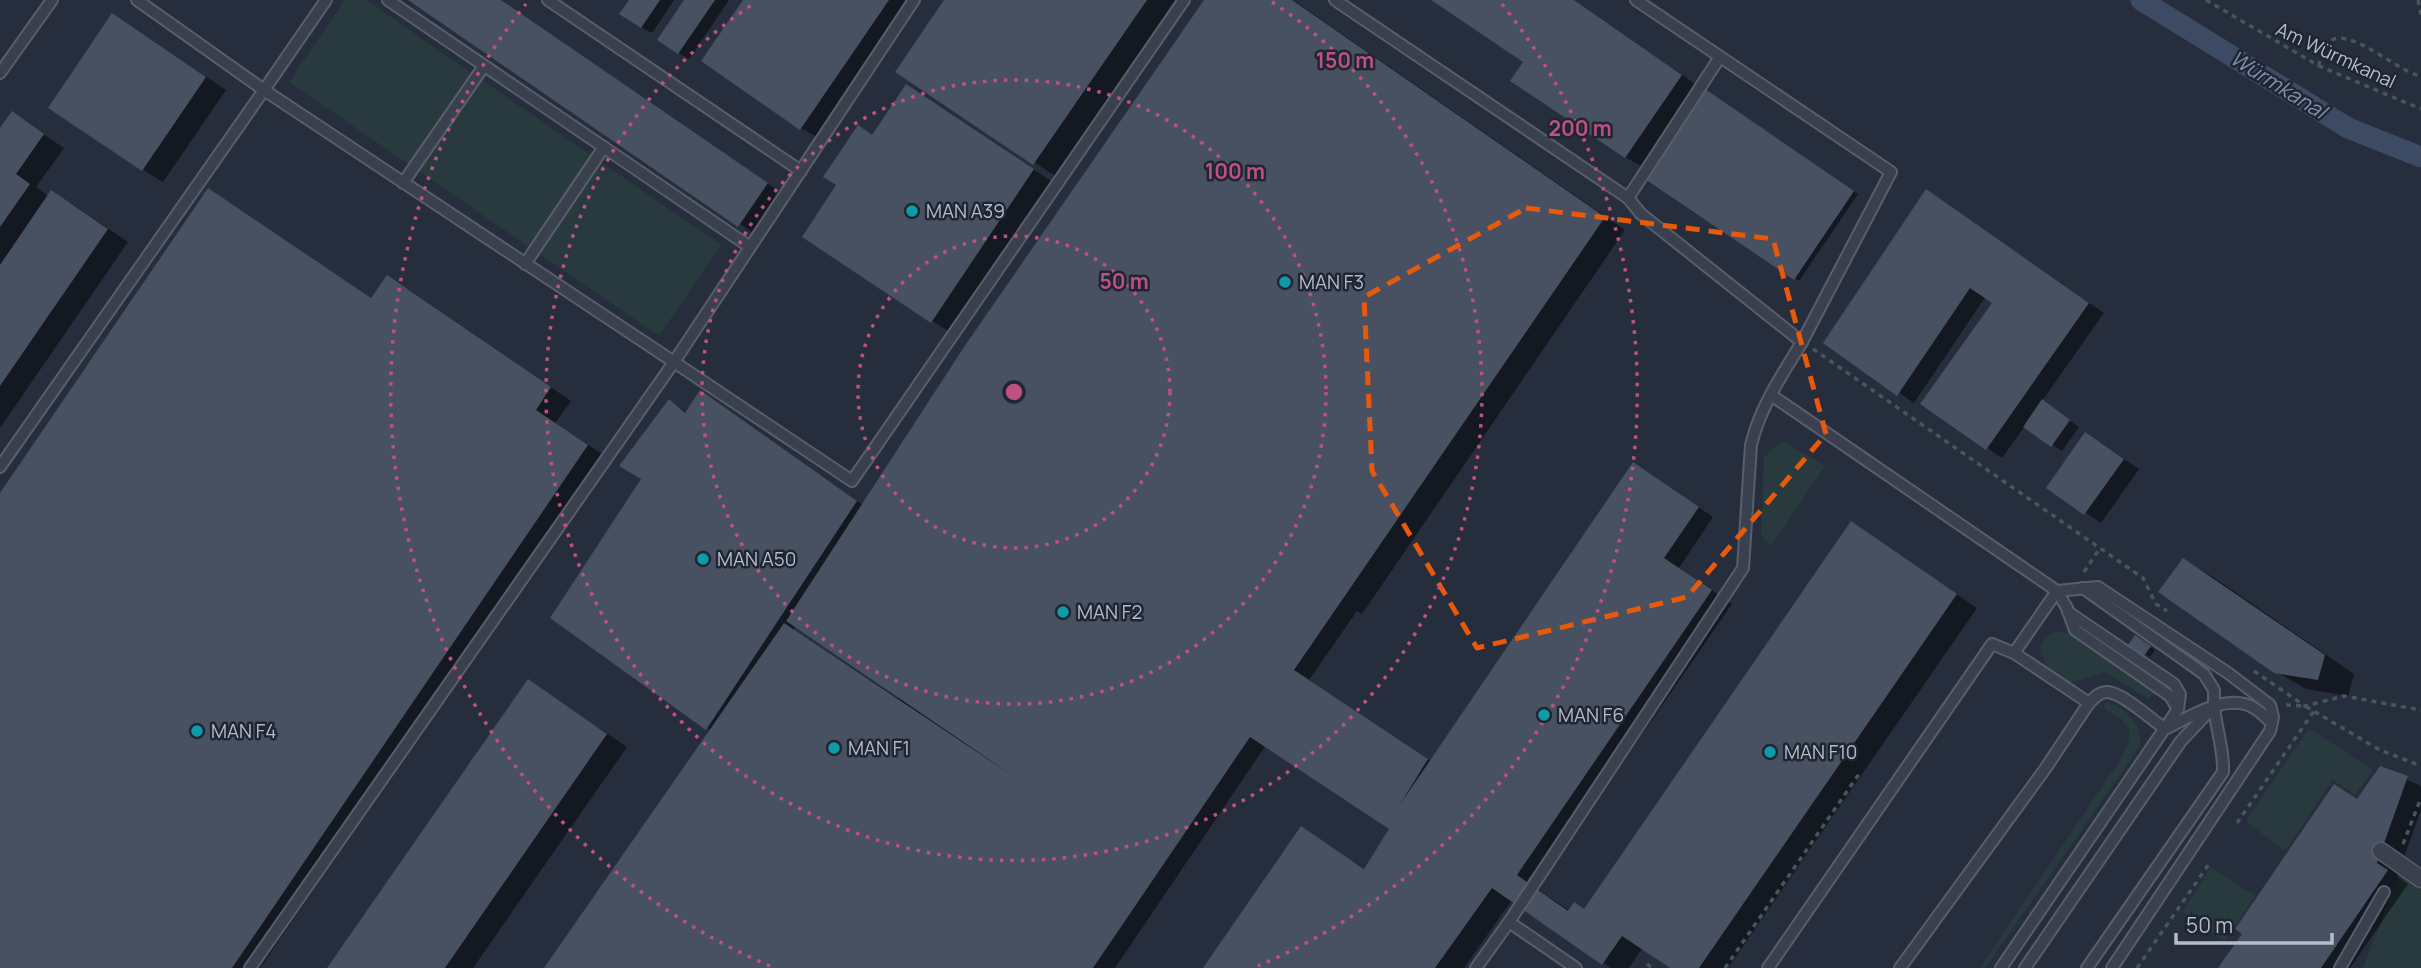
<svg xmlns="http://www.w3.org/2000/svg" width="2421" height="968" viewBox="0 0 2421 968" font-family="Manrope,sans-serif">
  <rect width="100%" height="100%" fill="#262e3d"/>
  <g fill="#283a3e">
    <polygon points="345,0 366,0 721,245 659,336 289,82"/>
    <polygon points="1782,441 1825,466 1771,546 1761,534 1764,457"/>
    <path d="M2058 631 2067 633 2153 693 2148 699 2105 672 2070 683C2053 671 2043 668 2040 646L2050 634Z"/>
    <path d="M2106 702C2127 708 2143 725 2140 747L1985 968H1980L2118 763C2135 732 2135 727 2104 708Z"/>
    <polygon points="2309,728 2373,770 2355,795 2333,780 2285,851 2246,821"/>
    <polygon points="2211,867 2255,896 2225,941 2182,912"/>
    <polygon points="2400,873 2421,888 2421,968 2363,968"/>
  </g>
  <g fill="#0007" fill-rule="evenodd">
    <polygon points="411,0 500,0 783,194 755,234"/>
    <polygon points="631,0 674,0 652,33 641,27"/>
    <polygon points="686,0 729,0 689,59 679,53"/>
    <polygon points="745,0 918,0 822,140 801,128"/>
    <polygon points="946,0 1175,0 1055,176 897,72"/>
    <path d="M1206 0H1293L1625 230 1362 614 1357 611 1309 680 1432 762 1649 473 1713 517 1679 568 1732 604 1536 888 1570 911 1585 910 1852 524 1977 608 1728 968H1673L1643 947 1629 968H1611L1512 900 1464 968H1205L1302 828 1365 869 1391 829 1266 745 1115 968H546L711 730 707 728 643 478 669 401 687 413 716 402 863 505ZM796 626 900 697 899 699 793 630Z"/>
    <polygon points="1434,0 1574,0 1697,85 1641,166 1625,157 1525,61"/>
    <polygon points="134,28 226,90 163,182 143,170"/>
    <polygon points="907,86 1053,182 952,333 932,321 873,136"/>
    <polygon points="1710,94 1858,194 1799,281 1647,178"/>
    <polygon points="13,114 64,148 36,187 48,196 51,192 72,204 128,242 0,428 0,131"/>
    <polygon points="209,190 372,299 387,277 408,289 571,401 555,423 608,458 260,968 0,968 0,496"/>
    <polygon points="1927,191 2104,313 2042,401 2079,427 2062,451 2025,426 2002,458 1922,404 1994,302 1986,296 1914,403 1826,343"/>
    <polygon points="2101,443 2139,469 2101,523 2048,487"/>
    <polygon points="2183,560 2213,577 2354,674 2348,696 2306,689 2275,671"/>
    <polygon points="2135,637 2155,650 2150,657 2130,644"/>
    <polygon points="528,681 627,747 473,968 328,968"/>
    <polygon points="2381,768 2421,786 2421,810 2397,876 2408,884 2350,968 2220,968 2358,800"/>
  </g>
  <g fill="none" stroke-linecap="round" stroke-linejoin="round">
    <polyline stroke="#3d4a64" stroke-width="21" points="2141,0 2348,128 2421,157"/>
  </g>
  <g fill="#485161">
    <polygon points="408,0 501,0 768,183 738,227"/>
    <polygon points="629,0 660,0 641,28 619,14"/>
    <polygon points="684,0 715,0 678,54 657,40"/>
    <polygon points="743,0 889,0 800,130 701,61"/>
    <polygon points="944,0 1147,0 1033,165 895,72"/>
    <polygon points="1204,0 1292,0 1605,217 1294,670 1428,759 1399,806 1633,462 1699,507 1664,558 1712,590 1517,875 1568,911 1574,902 1584,909 1851,521 1957,594 1699,968 1670,968 1622,936 1602,965 1492,888 1435,968 1203,968 1301,826 1364,869 1389,829 1250,737 1093,968 544,968 784,623 1022,782 786,621 964,347"/>
    <polygon points="1431,0 1574,0 1682,75 1625,158 1510,81 1523,62"/>
    <polygon points="112,13 206,77 142,171 48,108"/>
    <polygon points="906,84 1034,169 931,323 802,237 836,185 823,177 858,125 872,135"/>
    <polygon points="1705,89 1854,191 1794,280 1645,179"/>
    <polygon points="12,111 44,134 16,174 30,184 0,227 0,128"/>
    <polygon points="208,188 371,298 387,275 551,387 536,410 588,445 232,968 0,968 0,493"/>
    <polygon points="1926,189 2089,303 1986,450 1920,404 1992,303 1970,288 1897,396 1823,343"/>
    <polygon points="51,190 108,229 0,386 0,265"/>
    <polygon points="700,390 857,501 706,730 550,618 641,479 619,466 669,399 685,413"/>
    <polygon points="2042,399 2070,420 2051,447 2023,427"/>
    <polygon points="2085,432 2124,459 2084,515 2046,488"/>
    <polygon points="2183,558 2325,655 2318,680 2274,673 2158,592"/>
    <polygon points="2135,635 2151,646 2144,656 2128,645"/>
    <polygon points="528,679 607,734 445,968 327,968"/>
    <polygon points="2380,766 2408,776 2377,863 2388,870 2321,968 2218,968 2242,934 2235,929 2334,784 2357,799"/>
  </g>
  <g fill="none" stroke-linecap="round" stroke-linejoin="round">
    <defs>
      <g id="service">
        <polyline points="137,0 264,90 326,0"/>
        <polyline points="388,0 750,247"/>
        <polyline points="548,0 801,171"/>
        <polyline points="914,0 674,362 852,481 1184,0"/>
        <path d="M1335 0 1628 198 1641 214 1802 342C1782 375 1760 407 1751 445L1743 568 1509 922 1576 968"/>
        <polyline points="1636,0 1891,172 1802,342"/>
        <polyline points="0,73 52,0"/>
        <polyline points="403,183 484,66"/>
        <polyline points="1628,198 1720,57"/>
        <polyline points="525,264 604,147"/>
        <polyline points="1771,395 2057,591 2067,608 2075,630 2170,696 2178,709"/>
        <polyline points="0,467 264,90 674,362 250,968"/>
        <polyline points="2014,653 2057,591 2098,587 2228,673 2270,705 2273,717 2270,731 2112,968"/>
        <path d="M2089 703C2094 698 2100 691 2108 692 2124 694 2151 719 2165 729 2190 717 2227 692 2254 708 2261 712 2266 718 2272 723"/>
        <polyline points="1476,968 1509,922"/>
        <polyline points="1768,968 1992,644 2014,653 2089,703 2045,769 1900,968"/>
        <polyline points="2001,968 2178,709 2180,694 2174,684 2068,612"/>
        <polyline points="2025,968 2181,741 2214,706 2214,690 2204,674 2083,588"/>
        <path d="M2087 968 2223 772C2224 749 2216 729 2214 706"/>
        <polyline points="2340,968 2384,892"/>
      </g>
      <polyline id="pedestrian" points="2381,851 2421,879"/>
    </defs>
    <use href="#service" stroke="#585e6b" stroke-width="14"/>
    <use href="#pedestrian" stroke="#585e6b" stroke-width="19"/>
    <g stroke="#46575b" stroke-width="3.5" stroke-dasharray="5 5" stroke-linecap="butt">
      <polyline points="2206,0 2319,66 2421,109"/>
      <polyline points="2418,0 2421,15"/>
      <path d="M2319 66C2325 0 2393 72 2421 76"/>
      <polyline points="1813,349 2143,578 2156,604 2167,611"/>
      <polyline points="2084,572 2100,548"/>
      <polyline points="2254,671 2305,706 2344,696 2421,710"/>
      <polyline points="2286,705 2305,706 2380,750 2421,766"/>
      <polyline points="2237,823 2314,711"/>
      <polyline points="2403,844 2421,798"/>
      <polyline points="1647,964 1652,968"/>
      <polyline points="1725,968 1859,774"/>
      <polyline points="2137,968 2209,864"/>
    </g>
    <use href="#service" stroke="#3a404d" stroke-width="10"/>
    <use href="#pedestrian" stroke="#3a404d" stroke-width="16"/>
  </g>
  <path fill="none" stroke="#e8590c" stroke-width="5" stroke-dasharray="14 9" stroke-linejoin="round" d="M1526 208 1773 239 1826 434 1687 597 1477 648 1372 471 1364 297Z"/>
  <g fill="none" stroke="#be5181" stroke-width="3.5" stroke-dasharray="3.5 7">
    <circle cx="1014" cy="392" r="156"/>
    <circle cx="1014" cy="392" r="312"/>
    <path d="M1272 2A468 468 0 1 1 756 2"/>
    <path d="M770 966A624 624 0 0 1 526 4M1502 4A624 624 0 0 1 1258 966"/>
  </g>
  <g fill="#0f9aa8" stroke="#1f2532" stroke-width="2.5">
    <circle cx="912" cy="211" r="7"/>
    <circle cx="1285" cy="282" r="7"/>
    <circle cx="703" cy="559" r="7"/>
    <circle cx="1063" cy="612" r="7"/>
    <circle cx="1544" cy="715" r="7"/>
    <circle cx="197" cy="731" r="7"/>
    <circle cx="834" cy="748" r="7"/>
    <circle cx="1770" cy="752" r="7"/>
  </g>
  <g text-anchor="middle" stroke-width="5" stroke-linejoin="round" paint-order="stroke">
    <g font-size="19" fill="#b6bbc8" stroke="#1f2532">
      <text transform="translate(2336 55) rotate(25)" y="7">Am Würmkanal</text>
    </g>
    <g font-size="19" fill="#b6bbc8" stroke="#1f2532" text-anchor="start">
      <text x="926" y="218">MAN A39</text>
      <text x="1299" y="289">MAN F3</text>
      <text x="717" y="566">MAN A50</text>
      <text x="1077" y="619">MAN F2</text>
      <text x="1558" y="722">MAN F6</text>
      <text x="211" y="738">MAN F4</text>
      <text x="848" y="755">MAN F1</text>
      <text x="1784" y="759">MAN F10</text>
    </g>
    <g font-size="21" font-style="italic" fill="#808fad" stroke="#1f2532">
      <text transform="translate(2278 85) rotate(32)" y="7">Würmkanal</text>
    </g>
  </g>
  <circle cx="1014" cy="392" r="10" fill="#be5181" stroke="#1f2532" stroke-width="3.5"/>
  <g font-size="21" text-anchor="middle" font-weight="bold" fill="#be5181" stroke="#1f2532" stroke-width="5" stroke-linejoin="round" paint-order="stroke">
    <text x="1345" y="68">150 m</text>
    <text x="1580" y="136">200 m</text>
    <text x="1235" y="179">100 m</text>
    <text x="1124" y="289">50 m</text>
  </g>
  <path d="M2176 933v10h156v-10" fill="none" stroke="#b6bbc8" stroke-width="3.5"/>
  <text x="2186" y="933" font-size="21" fill="#b6bbc8" stroke="#1f2532" stroke-width="5" paint-order="stroke">50 m</text>
</svg>
